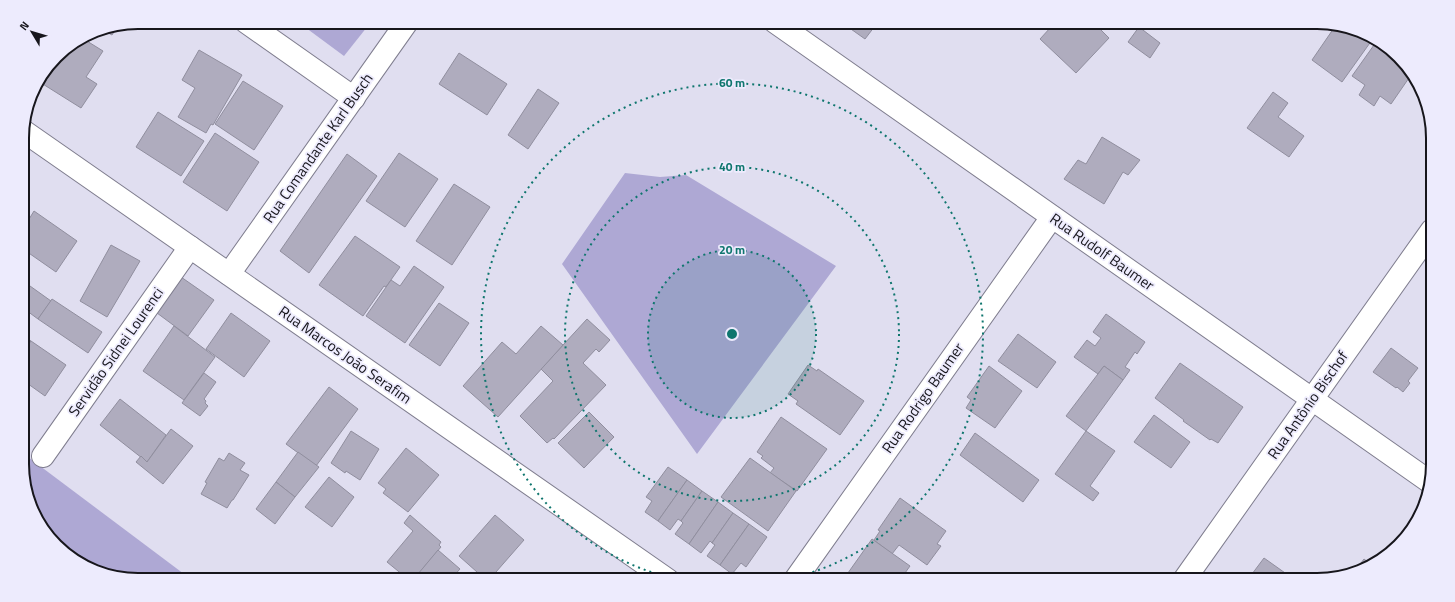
<svg xmlns="http://www.w3.org/2000/svg" width="1455" height="602" viewBox="0 0 1455 602" font-family="'Titillium Web',sans-serif">
  <rect width="100%" height="100%" fill="#e0def0"/>
  <g fill="#aea8d4">
    <polygon points="298,22 371,22 344,56"/>
    <polygon points="625,173 660,177 686,175 836,266 697,454 562,264"/>
    <polygon points="24,454 192,580 138,580 100,574 51,540 24,487"/>
  </g>
  <g fill="#afacbe" stroke="#908e9e">
    <polygon points="841,22 878,22 865,39"/>
    <polygon points="1047,22 1093,22 1109,38 1076,73 1040,39 1051,27"/>
    <polygon points="1336,25 1355,28 1372,40 1342,82 1312,60"/>
    <polygon points="118,26 112,35 101,29"/>
    <polygon points="1139,27 1160,43 1150,58 1128,42"/>
    <polygon points="82,38 103,51 86,77 97,84 81,108 38,81 61,51"/>
    <polygon points="1374,45 1403,66 1402,68 1411,75 1391,104 1380,96 1374,106 1359,95 1365,85 1352,76"/>
    <polygon points="199,50 242,75 213,125 211,124 206,133 178,117 195,88 182,80"/>
    <polygon points="459,53 507,84 487,115 439,84"/>
    <polygon points="243,81 283,106 254,150 215,124"/>
    <polygon points="538,89 559,103 528,149 508,135"/>
    <polygon points="1273,92 1288,103 1278,117 1304,136 1289,157 1247,128"/>
    <polygon points="158,112 204,141 181,176 136,147"/>
    <polygon points="215,133 259,162 227,211 183,182"/>
    <polygon points="1102,137 1140,160 1128,175 1123,172 1104,204 1064,179 1078,160 1086,164"/>
    <polygon points="399,153 438,179 405,227 366,201"/>
    <polygon points="347,154 377,176 309,273 280,251"/>
    <polygon points="454,184 490,207 452,265 416,241"/>
    <polygon points="34,211 77,241 56,272 23,249 23,229"/>
    <polygon points="355,236 400,267 386,287 384,286 363,316 319,285"/>
    <polygon points="111,245 140,261 107,317 80,301"/>
    <polygon points="414,266 444,287 405,343 366,316 391,280 400,286"/>
    <polygon points="181,277 214,300 188,336 157,313"/>
    <polygon points="23,281 51,301 38,319 23,308"/>
    <polygon points="52,299 102,332 88,353 38,319"/>
    <polygon points="439,303 469,323 440,366 409,345"/>
    <polygon points="231,313 270,341 244,377 206,349"/>
    <polygon points="1106,314 1145,342 1137,354 1135,352 1125,367 1130,370 1123,380 1104,366 1098,374 1074,357 1087,340 1095,346 1101,338 1093,332"/>
    <polygon points="587,319 610,340 599,352 596,349 583,363 606,385 554,439 553,438 547,443 520,416 553,381 541,369"/>
    <polygon points="174,326 215,357 184,400 143,371"/>
    <polygon points="541,326 563,345 498,417 463,386 502,342 516,354"/>
    <polygon points="1018,334 1056,362 1037,388 998,361"/>
    <polygon points="23,336 31,341 23,352"/>
    <polygon points="31,341 66,365 45,396 24,381 23,352"/>
    <polygon points="1391,348 1418,368 1408,381 1410,383 1403,392 1397,387 1396,388 1373,372"/>
    <polygon points="1180,363 1243,407 1218,443 1211,439 1210,440 1183,421 1184,420 1155,398"/>
    <polygon points="808,365 817,371 818,369 864,401 840,435 796,404 798,401 788,394"/>
    <polygon points="989,366 1022,391 995,428 966,408 971,400 967,397"/>
    <polygon points="1104,366 1123,380 1086,431 1066,416"/>
    <polygon points="204,373 216,382 204,399 206,401 205,403 208,406 200,416 182,403"/>
    <polygon points="329,387 358,409 316,466 286,444"/>
    <polygon points="120,399 166,435 147,462 100,425"/>
    <polygon points="589,412 614,437 584,468 558,443"/>
    <polygon points="1154,415 1190,442 1171,468 1134,442"/>
    <polygon points="781,417 827,449 797,491 770,473 774,468 761,458 763,456 757,452"/>
    <polygon points="171,429 193,446 163,484 136,462 141,456 147,462"/>
    <polygon points="351,431 379,449 360,480 346,471 345,473 331,463"/>
    <polygon points="1086,431 1115,451 1090,486 1099,493 1093,501 1055,474"/>
    <polygon points="975,433 1039,480 1023,502 960,455"/>
    <polygon points="406,448 439,475 408,512 383,493 386,489 378,483"/>
    <polygon points="298,452 319,467 295,497 276,482"/>
    <polygon points="229,453 245,463 240,470 249,475 233,500 232,500 227,508 201,494 207,483 205,482 219,458 224,461"/>
    <polygon points="750,458 796,491 768,531 721,497"/>
    <polygon points="668,467 687,480 658,521 645,512 652,501 646,497"/>
    <polygon points="329,477 354,497 332,527 305,507"/>
    <polygon points="687,480 702,491 681,521 678,519 670,530 658,521"/>
    <polygon points="276,482 295,497 275,524 256,509"/>
    <polygon points="702,491 718,502 689,544 675,534 683,523 681,521"/>
    <polygon points="900,498 946,531 937,544 941,546 927,565 899,545 892,554 874,540 880,531 878,530"/>
    <polygon points="718,502 733,513 712,543 710,541 701,553 689,544"/>
    <polygon points="733,513 749,524 720,565 707,556 715,545 712,543"/>
    <polygon points="410,515 441,542 439,545 441,547 413,580 409,580 387,562 413,531 404,523"/>
    <polygon points="495,515 524,540 489,580 486,580 459,556"/>
    <polygon points="749,524 767,537 746,567 741,563 732,574 720,565"/>
    <polygon points="872,539 910,566 900,580 843,580"/>
    <polygon points="438,550 460,569 450,580 413,580"/>
    <polygon points="1264,558 1295,580 1251,580 1249,578"/>
    <polygon points="1364,559 1369,563 1358,567"/>
  </g>
  <g fill="none" stroke-linecap="round" stroke-linejoin="round">
    <defs>
      <g id="minor">
        <polyline points="246,22 354,98"/>
        <polyline points="775,22 1430,482"/>
        <polyline points="22,130 668,580"/>
        <polyline points="229,274 407,22"/>
        <polyline points="43,456 190,247"/>
        <polyline points="795,580 1052,217"/>
        <polyline points="1184,580 1432,230"/>
      </g>
    </defs>
    <use href="#minor" stroke="#7f7d8e" stroke-width="24"/>
    <use href="#minor" stroke="#fff" stroke-width="22"/>
  </g>
  <circle cx="732" cy="334" r="84" fill="#0f766e" fill-opacity=".12"/>
  <g fill="none" stroke="#0f766e" stroke-width="2" stroke-dasharray="2 4">
    <circle cx="732" cy="334" r="84"/>
    <circle cx="732" cy="334" r="167"/>
    <path d="M680 580A251 251 0 1 1 784 580"/>
  </g>
  <g text-anchor="middle" stroke-width="3.5" stroke-linejoin="round" paint-order="stroke">
    <g font-size="15" fill="#17161c" stroke="#edebfd">
      <text transform="translate(318 148) rotate(-55)" y="5">Rua Comandante Karl Busch</text>
      <text transform="translate(1102 252) rotate(35)" y="5">Rua Rudolf Baumer</text>
      <text transform="translate(116 352) rotate(-55)" y="5">Servidão Sidnei Lourenci</text>
      <text transform="translate(345 355) rotate(35)" y="5">Rua Marcos João Serafim</text>
      <text transform="translate(923 398) rotate(-55)" y="5">Rua Rodrigo Baumer</text>
      <text transform="translate(1308 405) rotate(-55)" y="5">Rua Antônio Bischof</text>
    </g>
  </g>
  <path d="M0 0H1455V602H0ZM138 29H1317A109 109 0 0 1 1426 138V464A109 109 0 0 1 1317 573H138A109 109 0 0 1 29 464V138A109 109 0 0 1 138 29Z" fill="#edebfd" fill-rule="evenodd"/>
  <path fill="none" stroke="#17161c" stroke-width="2" d="M138 29H1317A109 109 0 0 1 1426 138V464A109 109 0 0 1 1317 573H138A109 109 0 0 1 29 464V138A109 109 0 0 1 138 29Z"/>
  <circle cx="732" cy="334" r="6" fill="#0f766e" stroke="#edebfd" stroke-width="2"/>
  <g font-size="12" text-anchor="middle" font-weight="bold" fill="#0f766e" stroke="#edebfd" stroke-width="3.5" stroke-linejoin="round" paint-order="stroke">
    <text x="732" y="87">60 m</text>
    <text x="732" y="171">40 m</text>
    <text x="732" y="254">20 m</text>
  </g>
  <g transform="translate(32 32) rotate(308)" stroke="#edebfd" stroke-width="3" paint-order="stroke">
  <path d="M0-3L7 15L0 10L-7 15Z" fill="#17161c"/>
  <text y="-6" font-size="11" font-weight="bold" text-anchor="middle" fill="#17161c">N</text>
  </g>
</svg>
